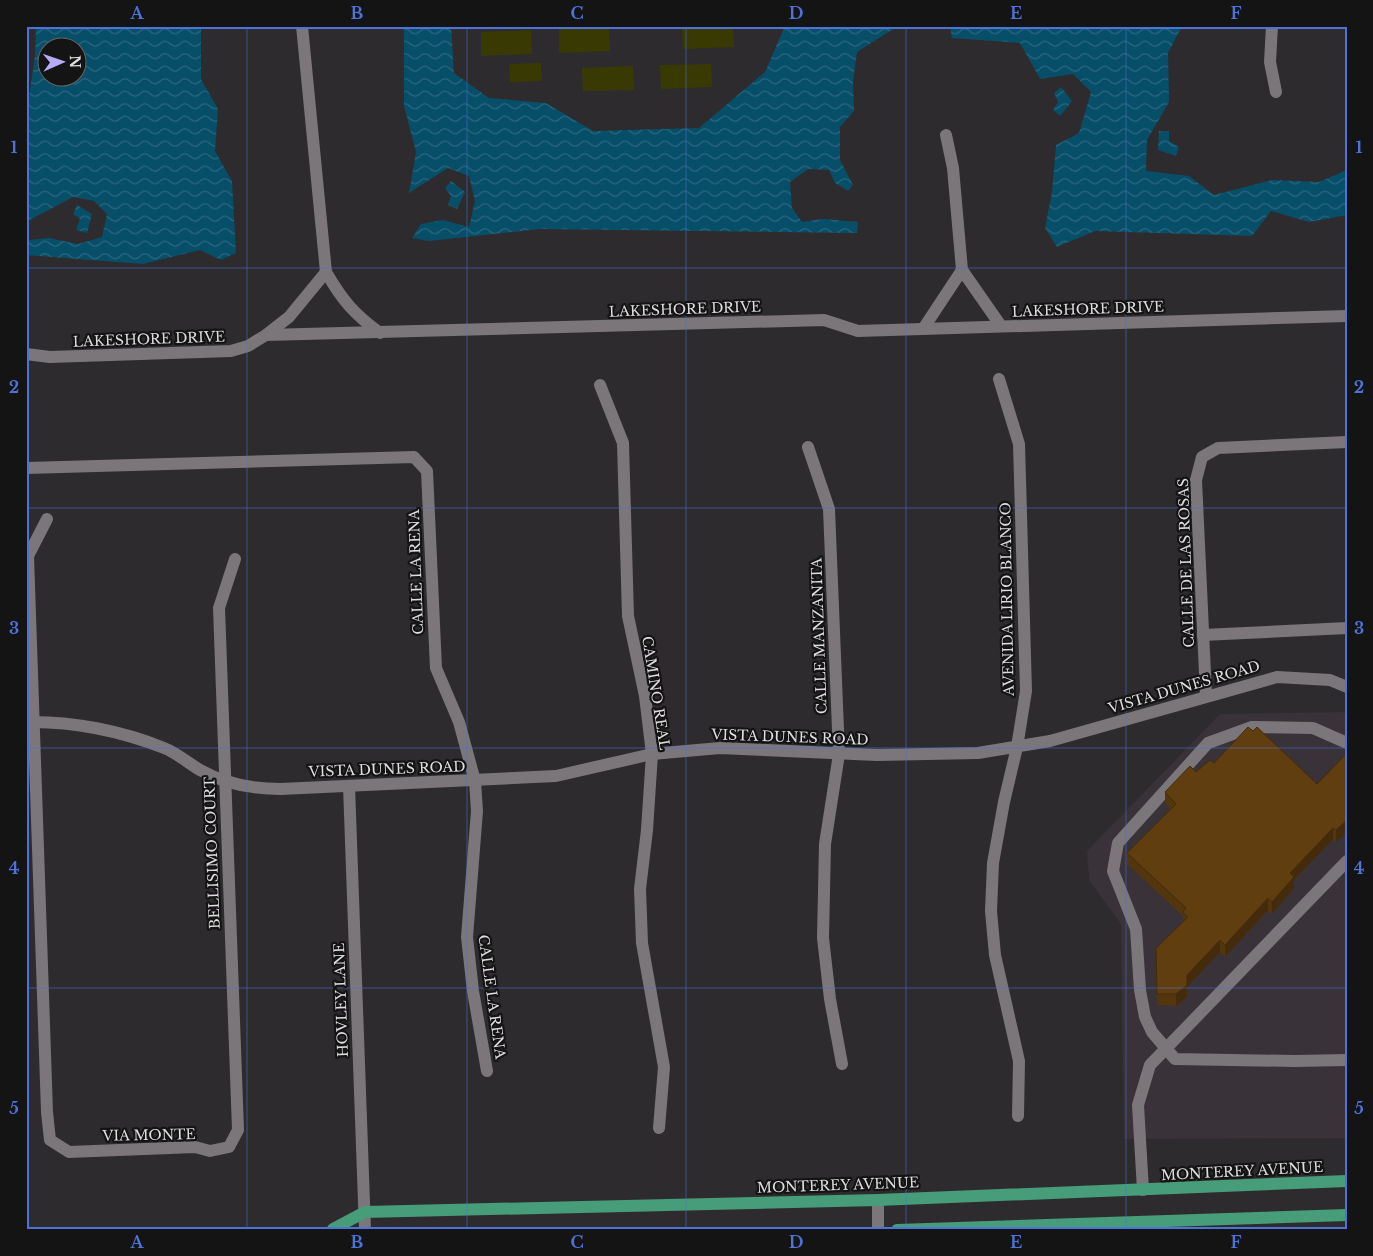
<svg xmlns="http://www.w3.org/2000/svg" width="1373" height="1256" viewBox="0 0 1373 1256" font-family="'Libre Baskerville',serif">
  <defs>
    <pattern id="water-waves" width="16" height="10" patternUnits="userSpaceOnUse" patternTransform="scale(1.25)"><rect width="16" height="10" fill="#074e69"/><path d="M0 5q4-4 8 0t8 0" fill="none" stroke="#2b677e"/></pattern>
  </defs>
  <rect width="100%" height="100%" fill="#2d2b2d"/>
  <polygon fill="#393239" points="1343,712 1347,715 1347,1138 1124,1139 1121,924 1089,880 1087,851 1220,714"/>
  <g fill="#393a03">
    <polygon points="682,26 733,26 734,47 683,49"/>
    <polygon points="609,28 610,51 559,53 559,29"/>
    <polygon points="531,30 532,54 481,56 481,32"/>
    <polygon points="541,63 542,81 510,82 509,64"/>
    <polygon points="711,64 712,87 661,89 660,65"/>
    <polygon points="633,66 634,90 583,91 582,68"/>
  </g>
  <g fill="url(#water-waves)" fill-rule="evenodd">
    <path d="M36 26H201V79L218 109 215 151 232 181 236 253 221 260 200 250 143 264 26 255 29 240 49 238 78 244 102 237 107 214 94 201 73 197 26 222V191L29 182 26 179V117L35 56ZM48 48H78V78H48Z"/>
    <path d="M404 26H451L454 73 489 98 546 103 593 131 699 128 765 72 785 26H847C860 30 883 26 898 26L857 52 853 81 854 111 840 127V160L853 185 848 191 835 183 829 170 808 169 790 182 792 208 802 222 823 219 858 222 857 233 539 229 429 241 412 238 421 224 443 220 469 227 475 201 469 176 448 168 409 193 416 152 404 106Z"/>
    <polygon points="950,26 1182,26 1168,53 1169,102 1147,140 1146,171 1189,176 1214,195 1272,180 1319,182 1347,170 1347,215 1309,222 1271,211 1252,236 1095,231 1057,247 1045,228 1052,192 1056,145 1079,133 1091,92 1073,74 1040,79 1020,43 952,38"/>
    <polygon points="1061,87 1072,101 1060,116 1053,110 1058,102 1054,93"/>
    <polygon points="1159,131 1169,131 1169,141 1179,147 1176,156 1158,150"/>
    <polygon points="451,181 465,192 457,209 448,205 451,196 445,188"/>
    <polygon points="77,205 92,214 87,233 76,230 80,219 73,214"/>
  </g>
  <g fill="none" stroke-linecap="round" stroke-linejoin="round">
    <g stroke="#7a767a" stroke-width="12">
      <path d="M302 26 326 272C342 300 354 314 380 333"/>
      <polyline points="1272,26 1270,62 1276,92"/>
      <polyline points="946,135 953,168 962,270 1001,326"/>
      <polyline points="923,329 962,270"/>
      <polyline points="266,335 289,317 326,272"/>
      <polyline points="26,354 50,357 231,351 248,346 266,335 824,320 858,331 1347,316"/>
      <polyline points="999,379 1019,444 1026,691 1017,747 1004,802 993,863 991,911 995,955 1019,1061 1018,1116"/>
      <polyline points="600,385 623,443 628,616 645,696 652,754 647,830 640,889 642,943 664,1067 659,1128"/>
      <polyline points="808,447 829,509 839,754 825,844 823,938 830,999 842,1064"/>
      <polyline points="26,468 414,457 427,471 436,668 459,722 475,781 477,811 467,937 473,991 487,1071"/>
      <polyline points="47,519 28,556 47,1112 50,1140 69,1152 195,1147 210,1151 229,1147 238,1130 219,608 235,559"/>
      <polyline points="1203,635 1347,628"/>
      <polyline points="1206,695 1196,480 1202,457 1218,448 1347,442"/>
      <path d="M26 722C72 721 122 731 164 748 177 753 188 763 200 770 225 784 253 789 281 789L556 776 652 754 720 748 877 755 978 753 1050 741 1277 677 1330 680 1347 687"/>
      <polyline points="1347,743 1313,728 1252,727 1208,743 1118,843 1113,871 1136,929 1140,990 1145,1017 1152,1032 1175,1059 1294,1061 1347,1060"/>
      <polyline points="349,786 365,1230"/>
      <polyline points="1143,1190 1138,1105 1150,1065 1347,861"/>
      <polyline points="878,1230 878,1200"/>
    </g>
    <g stroke="#479c79" stroke-width="12">
      <polyline points="333,1229 365,1212 878,1200 1347,1181"/>
      <polyline points="897,1230 1347,1215"/>
    </g>
  </g>
  <polygon fill="#53350e" points="1347,753 1336,842 1333,839 1294,880 1294,888 1272,914 1268,910 1225,957 1220,952 1187,987 1187,997 1176,1006 1157,1005 1156,948 1183,922 1183,916 1127,864 1127,853 1170,810 1165,803 1165,792 1196,772 1214,763 1317,784"/>
  <g fill="#442b0b">
    <polygon points="1347,809 1347,832 1336,842 1336,830 1345,811"/>
    <polygon points="1333,828 1333,839 1294,880 1294,888 1272,914 1272,902 1290,873"/>
    <polygon points="1268,898 1268,910 1225,957 1225,945"/>
    <polygon points="1220,940 1220,952 1187,987 1187,997 1176,1006 1176,994 1187,975"/>
  </g>
  <polygon fill="#613e10" stroke="#442b0b" points="1248,727 1253,731 1257,727 1317,784 1347,753 1347,809 1345,811 1347,812 1347,820 1336,830 1333,828 1290,873 1294,877 1272,902 1268,898 1225,945 1220,940 1187,975 1187,985 1176,994 1157,994 1156,948 1188,917 1183,912 1186,908 1127,853 1176,804 1165,792 1190,766 1196,772 1210,760 1214,763"/>
  <path fill="none" stroke="#4d72da" stroke-width="1" stroke-opacity="0.55" d="M247 26V1230M467 26V1230M686 26V1230M906 26V1230M1126 26V1230M26 268H1347M26 508H1347M26 748H1347M26 988H1347"/>
  <g text-anchor="middle" stroke-width="4.5" stroke-linejoin="round" paint-order="stroke">
    <g font-size="14" fill="#dedcde" stroke="#151415">
      <text transform="translate(685 309) rotate(-2)" y="5">LAKESHORE DRIVE</text>
      <text transform="translate(1088 309) rotate(-2)" y="5">LAKESHORE DRIVE</text>
      <text transform="translate(149 339) rotate(-2)" y="5">LAKESHORE DRIVE</text>
      <text transform="translate(1186 563) rotate(-92)" y="5">CALLE DE LAS ROSAS</text>
      <text transform="translate(416 572) rotate(-92)" y="5">CALLE LA RENA</text>
      <text transform="translate(1007 599) rotate(-91)" y="5">AVENIDA LIRIO BLANCO</text>
      <text transform="translate(819 636) rotate(-92)" y="5">CALLE MANZANITA</text>
      <text transform="translate(1184 687) rotate(-16)" y="5">VISTA DUNES ROAD</text>
      <text transform="translate(656 693) rotate(81)" y="5">CAMINO REAL</text>
      <text transform="translate(790 737) rotate(2)" y="5">VISTA DUNES ROAD</text>
      <text transform="translate(387 769) rotate(-2)" y="5">VISTA DUNES ROAD</text>
      <text transform="translate(212 853) rotate(-92)" y="5">BELLISIMO COURT</text>
      <text transform="translate(492 997) rotate(82)" y="5">CALLE LA RENA</text>
      <text transform="translate(341 1000) rotate(-92)" y="5">HOVLEY LANE</text>
      <text transform="translate(149 1135) rotate(-1)" y="5">VIA MONTE</text>
      <text transform="translate(1242 1171) rotate(-3)" y="5">MONTEREY AVENUE</text>
      <text transform="translate(838 1185) rotate(-2)" y="5">MONTEREY AVENUE</text>
    </g>
  </g>
  <rect width="1373" height="1256" fill="none" stroke="#151415" stroke-width="55"/>
  <g transform="translate(62 62) rotate(88)"><circle r="24" fill="#151415" stroke="#656465"/>
  <path d="M0-4L9 19L0 12L-9 19Z" fill="#b7abf8"/>
  <text y="-8" font-size="14" font-weight="bold" text-anchor="middle" fill="#dedcde">N</text>
  </g>
  <rect x="28" y="28" width="1318" height="1200" fill="none" stroke="#4d72da" stroke-width="2"/>
  <g font-size="16" text-anchor="middle" font-weight="bold" fill="#4d72da">
    <text x="137" y="19">A</text>
    <text x="357" y="19">B</text>
    <text x="577" y="19">C</text>
    <text x="796" y="19">D</text>
    <text x="1016" y="19">E</text>
    <text x="1236" y="19">F</text>
    <text x="14" y="153">1</text>
    <text x="1359" y="153">1</text>
    <text x="14" y="393">2</text>
    <text x="1359" y="393">2</text>
    <text x="14" y="634">3</text>
    <text x="1359" y="634">3</text>
    <text x="14" y="874">4</text>
    <text x="1359" y="874">4</text>
    <text x="14" y="1114">5</text>
    <text x="1359" y="1114">5</text>
    <text x="137" y="1248">A</text>
    <text x="357" y="1248">B</text>
    <text x="577" y="1248">C</text>
    <text x="796" y="1248">D</text>
    <text x="1016" y="1248">E</text>
    <text x="1236" y="1248">F</text>
  </g>
</svg>
